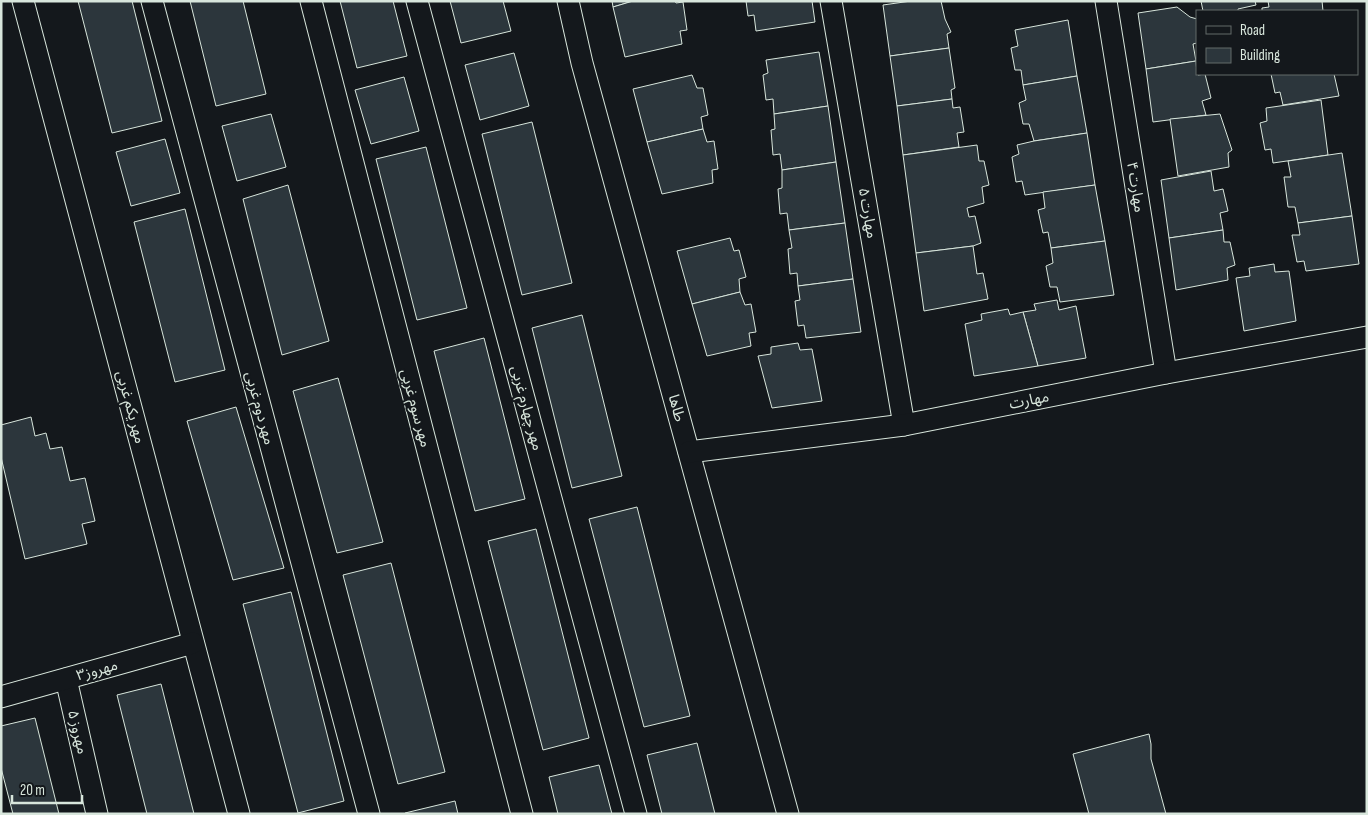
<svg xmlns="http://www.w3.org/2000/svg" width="1368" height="815" viewBox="0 0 1368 815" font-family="'Sofia Sans Condensed','Noto Sans Arabic',sans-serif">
  <rect width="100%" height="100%" fill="#14181c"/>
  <g fill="#2c363c" stroke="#d8e6dc">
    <polygon points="78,1 132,1 162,121 112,133"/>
    <polygon points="190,1 243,1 266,94 216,106"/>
    <polygon points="340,1 393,1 407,56 357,68"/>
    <polygon points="450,1 503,1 511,31 461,43"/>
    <polygon points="612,1 633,1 613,7"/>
    <polygon points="633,1 675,1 676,3 683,2 687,30 680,31 682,44 625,57 613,7"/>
    <polygon points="746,1 812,1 815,22 756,31 754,15 748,16"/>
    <polygon points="911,1 941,1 945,19 951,32 947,34 949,48 890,56 883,5"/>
    <polygon points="1201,1 1255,1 1256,5 1238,9 1238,11 1203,11"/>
    <polygon points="1268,1 1322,1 1323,11 1262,11 1262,8 1269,7"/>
    <polygon points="1177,7 1190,17 1197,19 1197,43 1193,44 1196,61 1146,69 1138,13"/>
    <polygon points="1068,20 1077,76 1023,85 1021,70 1015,70 1011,48 1018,46 1015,30"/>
    <polygon points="949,48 955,88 951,90 952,99 897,106 890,56"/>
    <polygon points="819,52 828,106 774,114 773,99 766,100 763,75 768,73 766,60"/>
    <polygon points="514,53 529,106 480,120 465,65"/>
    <polygon points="1196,61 1197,74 1198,75 1205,74 1211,98 1202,101 1206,115 1153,122 1146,69"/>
    <polygon points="1271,74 1334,74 1339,96 1283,105 1280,92 1275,93"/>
    <polygon points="692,75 697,88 703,88 708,115 701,117 703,129 647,142 633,89"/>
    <polygon points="1077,76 1087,133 1034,141 1029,124 1023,124 1019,103 1026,100 1023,85"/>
    <polygon points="404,77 419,131 371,144 355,90"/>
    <polygon points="952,99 953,108 960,107 964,132 957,133 959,147 903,155 897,106"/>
    <polygon points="1321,100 1328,155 1273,163 1271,149 1265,150 1260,123 1267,121 1266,108"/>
    <polygon points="828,106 836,162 782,170 780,154 773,155 771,130 775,129 774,114"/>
    <polygon points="271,114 286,167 237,181 222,126"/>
    <polygon points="1220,114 1232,150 1228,153 1229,167 1178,176 1170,119"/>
    <polygon points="532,122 572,283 522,295 482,134"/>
    <polygon points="703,129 707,142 714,141 718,169 712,170 713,183 662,194 647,142"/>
    <polygon points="1087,133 1095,185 1025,195 1022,181 1016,182 1012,157 1019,154 1017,145 1034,141"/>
    <polygon points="165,139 180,193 131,206 116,152"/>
    <polygon points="977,145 979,161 984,161 989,185 982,187 984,203 967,208 969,217 975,216 981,243 973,246 916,253 903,155"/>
    <polygon points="426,147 467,308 417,320 376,159"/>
    <polygon points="1342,153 1352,216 1298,223 1295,207 1288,207 1284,177 1291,177 1288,161"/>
    <polygon points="836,162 845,223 789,230 787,213 780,214 778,189 782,188 782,170"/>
    <polygon points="1211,171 1214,191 1223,189 1228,211 1220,213 1223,230 1169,238 1161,180"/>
    <polygon points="288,185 329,341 282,355 243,199"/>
    <polygon points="1095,185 1105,241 1051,248 1048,232 1043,233 1038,210 1045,208 1043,192"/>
    <polygon points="185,209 225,370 175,382 134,222"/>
    <polygon points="1352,216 1359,264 1306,271 1304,261 1297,262 1292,235 1300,235 1298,223"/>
    <polygon points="845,223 853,279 798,286 797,273 790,274 788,249 792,248 789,230"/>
    <polygon points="1223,230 1224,242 1230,242 1235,265 1227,268 1228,280 1176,290 1169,238"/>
    <polygon points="730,238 734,251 739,250 746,277 739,279 740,292 692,304 677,251"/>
    <polygon points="1105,241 1114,295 1060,302 1057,287 1050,287 1046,266 1053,263 1051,248"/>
    <polygon points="973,246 977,274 983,273 988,299 924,311 916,253"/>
    <polygon points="1274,264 1275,272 1289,271 1296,321 1244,331 1236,278 1250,276 1249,268"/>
    <polygon points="853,279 861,332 806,338 804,325 798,326 795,301 800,300 798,286"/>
    <polygon points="740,292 745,305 751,304 756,332 749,333 751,346 707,356 692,304"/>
    <polygon points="1057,300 1059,310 1076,306 1086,358 1038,366 1023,312 1036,310 1034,304"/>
    <polygon points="1008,309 1010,315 1023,312 1038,366 974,376 965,324 982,320 981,314"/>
    <polygon points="582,315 622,476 572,488 532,328"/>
    <polygon points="484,338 525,499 475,511 434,351"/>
    <polygon points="798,343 800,350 812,349 822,401 772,408 758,356 771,354 771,347"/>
    <polygon points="338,378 383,542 337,553 293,391"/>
    <polygon points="236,407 284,568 233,580 187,421"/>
    <polygon points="31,417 35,436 46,433 50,449 62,447 70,481 85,478 95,521 82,524 87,544 25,559 1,457 1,425"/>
    <polygon points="637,507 690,716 644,727 589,519"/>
    <polygon points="536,529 589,738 543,750 488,541"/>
    <polygon points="391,563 445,772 398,784 343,575"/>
    <polygon points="291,592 344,801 298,813 243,604"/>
    <polygon points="161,684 194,814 147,814 117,695"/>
    <polygon points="35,718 59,814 13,814 1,768 1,726"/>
    <polygon points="1149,734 1151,744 1151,759 1166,814 1089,814 1073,754"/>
    <polygon points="697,743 715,814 662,814 647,755"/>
    <polygon points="599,765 612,814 558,814 549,777"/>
    <polygon points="455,801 458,814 405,814 405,813"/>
  </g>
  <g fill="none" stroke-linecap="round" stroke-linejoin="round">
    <defs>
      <g id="street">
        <polyline points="23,1 239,814"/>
        <polyline points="152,1 369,814"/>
        <polyline points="311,1 522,814"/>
        <polyline points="417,1 636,814"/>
        <polyline points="568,1 582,63 788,814"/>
        <polyline points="831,1 904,425"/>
        <polyline points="1106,1 1166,373"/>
        <polyline points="689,452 904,425 1166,373 1367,337"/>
        <polyline points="66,679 97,814"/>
        <polyline points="1,697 193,643"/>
      </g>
    </defs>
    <use href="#street" stroke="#d8e6dc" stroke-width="23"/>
    <use href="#street" stroke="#14181c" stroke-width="21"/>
  </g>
  <g text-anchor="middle" stroke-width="4" stroke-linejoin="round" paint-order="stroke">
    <g font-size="15" fill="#d8e6dc" stroke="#14181c">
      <text transform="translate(1136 187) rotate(81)" y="5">مهارت ۴</text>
      <text transform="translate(868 213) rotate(80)" y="5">مهارت ۵</text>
      <text transform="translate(1029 400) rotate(-11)" y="5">مهارت</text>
      <text transform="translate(131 407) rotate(75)" y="5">مهر یکم غربی</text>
      <text transform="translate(260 408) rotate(75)" y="5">مهر دوم غربی</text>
      <text transform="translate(416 408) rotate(75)" y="5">مهر سوم غربی</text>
      <text transform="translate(527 408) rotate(75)" y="5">مهر چهارم غربی</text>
      <text transform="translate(677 408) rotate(75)" y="5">طاها</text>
      <text transform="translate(97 670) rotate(-16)" y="5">مهروز۳</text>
      <text transform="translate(78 732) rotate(77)" y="5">مهروز ۵</text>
    </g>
  </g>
  <rect width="1368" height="815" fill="none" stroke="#d8e6dc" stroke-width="5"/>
  <rect x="1196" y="10" width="162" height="65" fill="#14181c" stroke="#626a69"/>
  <rect x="1206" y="26" width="25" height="8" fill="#14181c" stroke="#626a69"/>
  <text x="1240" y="35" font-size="15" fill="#d8e6dc">Road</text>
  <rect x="1206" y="48" width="25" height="15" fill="#2c363c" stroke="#626a69"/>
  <text x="1240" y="60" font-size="15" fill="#d8e6dc">Building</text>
  <path d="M12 795v8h70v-8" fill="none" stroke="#d8e6dc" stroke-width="2.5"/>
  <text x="20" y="795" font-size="15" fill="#d8e6dc" stroke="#14181c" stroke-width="4" paint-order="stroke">20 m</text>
</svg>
